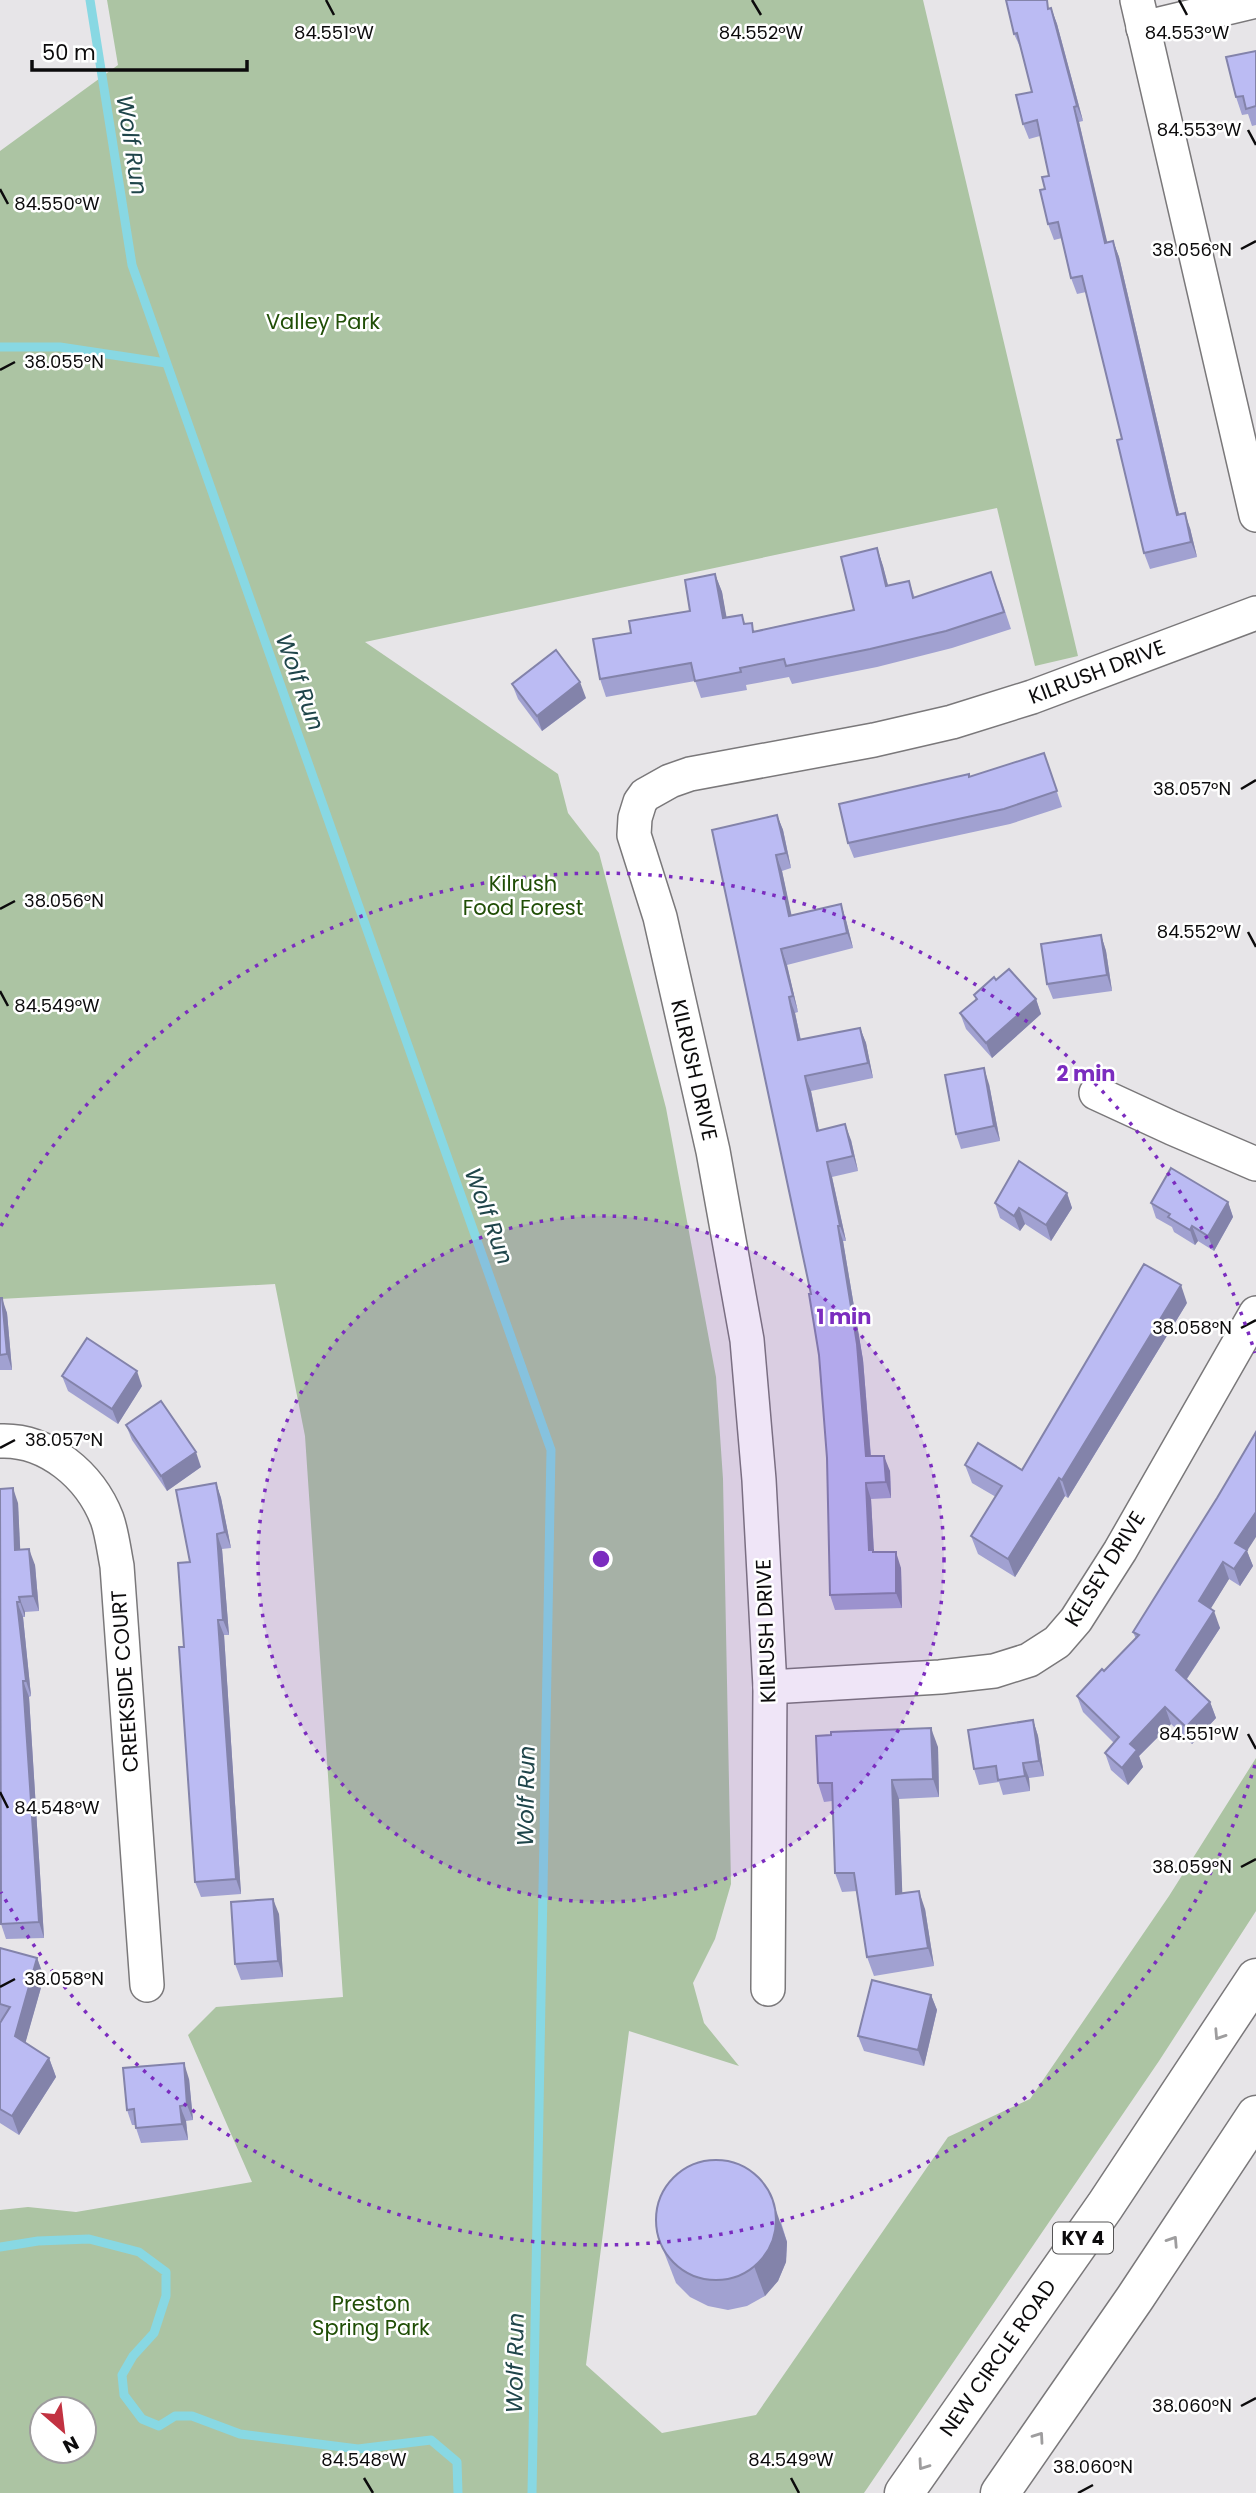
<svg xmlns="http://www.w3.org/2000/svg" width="1256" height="2493" viewBox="0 0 1256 2493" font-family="Poppins,sans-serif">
  <rect width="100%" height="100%" fill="#e7e5e8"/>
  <path fill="#acc4a3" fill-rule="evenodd" d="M107 0H923L1078 656 1035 666 997 508 365 642 558 774 568 813 599 853 666 1108 716 1377 723 1479 731 1884 715 1939 693 1983 704 2023 739 2066 629 2031 586 2365 662 2433 756 2415 948 2137 1030 2099 1169 1896 1256 1758V1911L1159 2061 864 2493H0V2210L28 2207 76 2212 252 2182 188 2035 216 2007 343 1997 305 1436 275 1284 0 1299V151L118 65ZM42 2409H84V2451H42Z"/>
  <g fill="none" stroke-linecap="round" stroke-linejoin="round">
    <g stroke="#88d8e3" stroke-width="9">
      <polyline points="90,0 132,265 551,1450 532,2493"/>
      <polyline points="0,347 60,347 166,363"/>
      <polyline points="0,2247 38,2241 89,2239 139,2252 166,2272 166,2296 154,2333 133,2356 122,2375 124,2395 142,2419 159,2426 175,2416 192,2416 240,2434 358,2449 431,2440 457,2462 458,2493"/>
    </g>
    <defs>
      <g id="street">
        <polyline points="1137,0 1256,515"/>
        <polyline points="1143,28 1256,1"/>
        <polyline points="1096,1093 1172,1128 1256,1164"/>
        <path d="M0 1441C47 1439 90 1475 107 1519 112 1533 114 1551 117 1566L147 1985"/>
        <polyline points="770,1687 940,1677 994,1671 1029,1660 1057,1642 1076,1620 1120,1551 1256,1313"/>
        <polyline points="768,1989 770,1687 759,1480 747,1340 713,1151 660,917 634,835 635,818 640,802 645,795 670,781 690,774 874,740 952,722 1032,697 1256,613"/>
      </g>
      <g id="highway">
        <polyline points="904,2493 1105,2206 1256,1978"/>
        <polyline points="1000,2493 1135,2298 1256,2115"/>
      </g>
    </defs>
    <use href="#street" stroke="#7a787a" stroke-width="36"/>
    <use href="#highway" stroke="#7a787a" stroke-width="41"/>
    <use href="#street" stroke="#fff" stroke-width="33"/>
    <use href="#highway" stroke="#fff" stroke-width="38"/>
  </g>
  <g fill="#a1a1d1">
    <polygon points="1051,8 1057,24 1083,121 1079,122 1107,243 1113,241 1119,257 1176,502 1179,514 1190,528 1197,557 1150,569 1144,553 1122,439 1086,292 1077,294 1071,278 1062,238 1054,240 1048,224 1045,189 1049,176 1040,136 1029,139 1023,124 1032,92 1021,49 1014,34"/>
    <polygon points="1256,51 1256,125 1252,126 1248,114 1242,115 1236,97"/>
    <polygon points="877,548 883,566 888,586 909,581 915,598 998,590 1011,629 952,648 877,667 792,684 789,677 746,685 747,690 701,698 695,681 606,697 600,679 631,633 690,611 715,574 722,592 726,618 742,615 745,624 755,631 854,610"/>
    <polygon points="512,684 586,698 542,731 518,699"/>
    <polygon points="1044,753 1062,807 1010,824 854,858 848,843 970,777"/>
    <polygon points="777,815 783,830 791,868 782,871 791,915 846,920 853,948 787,965 798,1012 795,1013 801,1040 860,1028 866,1043 873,1078 811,1091 819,1130 851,1140 858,1171 832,1177 846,1241 843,1241 863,1360 871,1456 890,1471 891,1498 871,1499 874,1552 901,1568 902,1608 835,1610 830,1595 827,1458 819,1355 811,1294 712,830"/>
    <polygon points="1101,935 1106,951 1112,991 1053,999 1047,984"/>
    <polygon points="996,980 1036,999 1041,1014 992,1058 966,1029 960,1013 976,1000 974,995"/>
    <polygon points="989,1084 1000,1141 961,1149 956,1134"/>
    <polygon points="1067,1193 1072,1208 1051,1241 1025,1224 1020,1231 1000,1218 995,1203"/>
    <polygon points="1228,1202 1233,1217 1214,1251 1198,1241 1195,1245 1174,1232 1172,1227 1156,1218 1151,1203"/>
    <polygon points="0,1298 7,1313 12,1370 0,1370"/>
    <polygon points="1187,1303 1068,1498 1065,1496 1015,1577 978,1554 971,1536 996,1497 972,1483 965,1465 1022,1470"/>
    <polygon points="62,1376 142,1386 118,1424 68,1391"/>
    <polygon points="126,1425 201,1467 167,1491 132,1440"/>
    <polygon points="216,1483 221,1498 231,1548 222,1549 229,1635 224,1635 241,1894 201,1897 195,1882 184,1647"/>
    <polygon points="1217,1498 1247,1551 1253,1566 1240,1586 1229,1579 1210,1609 1220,1628 1187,1679 1210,1702 1216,1718 1192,1744 1171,1724 1139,1756 1143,1767 1128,1785 1111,1770 1105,1753 1114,1743 1083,1712 1077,1696 1104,1671 1136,1639 1133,1632"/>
    <polygon points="18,1503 20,1550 35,1565 39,1611 25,1612 25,1617 23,1617 31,1696 29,1697 44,1938 6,1939 1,1924"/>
    <polygon points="1033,1720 1038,1736 1044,1776 1029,1778 1030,1791 1003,1795 999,1782 979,1785 974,1769"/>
    <polygon points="938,1747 939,1797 899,1799 902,1893 925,1909 934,1966 874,1976 867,1957 857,1891 842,1892 835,1873 832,1801 824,1802 818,1783"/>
    <polygon points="279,1914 283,1977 241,1980 235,1964"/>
    <polygon points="0,1948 37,1958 44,1977 25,2043 49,2058 56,2077 19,2135 0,2123 0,2023 1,2021 0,2020"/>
    <polygon points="931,1995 937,2010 924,2066 864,2051 858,2036"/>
    <polygon points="189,2079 193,2120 186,2121 188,2140 141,2143 135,2125 132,2125 127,2110"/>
    <polygon points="781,2222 787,2242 786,2262 778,2281 765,2296 747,2306 728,2310 708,2306 690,2297 676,2283 657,2234"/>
  </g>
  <g fill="#8383aa">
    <polygon points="1051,8 1057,24 1083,121 1077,106"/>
    <polygon points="1074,107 1079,122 1111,258 1105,243"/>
    <polygon points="1113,241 1119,257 1176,502 1183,530 1177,515 1170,487"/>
    <polygon points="1185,513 1190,528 1197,557 1191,542"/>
    <polygon points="877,548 883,566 893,604 886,586"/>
    <polygon points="715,574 722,592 730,636 723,618"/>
    <polygon points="580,682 586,698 542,731 537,716"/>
    <polygon points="777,815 783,830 791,868 786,853"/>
    <polygon points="776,855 782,871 795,931 789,916"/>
    <polygon points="841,904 846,920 853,948 847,933"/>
    <polygon points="1101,935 1106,951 1112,991 1107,975"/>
    <polygon points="781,949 787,965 798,1012 793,996"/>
    <polygon points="789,997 795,1013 804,1056 798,1040"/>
    <polygon points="1036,999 1041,1014 992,1058 986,1043"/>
    <polygon points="860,1028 866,1043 873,1078 868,1063"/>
    <polygon points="984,1068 989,1084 1000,1141 994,1126"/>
    <polygon points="805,1076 811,1091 822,1146 817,1131"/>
    <polygon points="845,1124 851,1140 858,1171 853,1156"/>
    <polygon points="827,1162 832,1177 846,1241 840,1226"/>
    <polygon points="1067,1193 1072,1208 1051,1241 1046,1225"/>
    <polygon points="1228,1202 1233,1217 1214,1251 1208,1236"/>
    <polygon points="1019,1208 1025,1224 1020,1231 1014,1216"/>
    <polygon points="838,1226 843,1241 863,1360 872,1472 866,1456"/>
    <polygon points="1192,1226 1198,1241 1195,1245 1190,1230"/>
    <polygon points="1181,1285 1187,1303 1068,1498 1062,1480"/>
    <polygon points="2,1298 7,1313 12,1370 7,1354"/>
    <polygon points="137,1371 142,1386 118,1424 112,1409"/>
    <polygon points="196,1452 201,1467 167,1491 161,1476"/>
    <polygon points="884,1456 890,1471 891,1498 886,1482"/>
    <polygon points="1059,1478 1065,1496 1015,1577 1008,1559"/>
    <polygon points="216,1483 221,1498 231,1548 225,1532"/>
    <polygon points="866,1483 871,1499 874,1555 869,1550"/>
    <polygon points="13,1488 18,1503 21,1566 15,1550"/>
    <polygon points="1256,1512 1256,1537 1247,1551 1253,1566 1240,1586 1234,1569 1235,1543"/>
    <polygon points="217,1534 222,1549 229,1635 223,1620"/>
    <polygon points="29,1549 35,1565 39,1611 33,1596"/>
    <polygon points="896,1552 901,1568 902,1608 896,1593"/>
    <polygon points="1223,1562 1229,1579 1205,1618 1199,1601"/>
    <polygon points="19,1597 25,1612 25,1617 20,1602"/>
    <polygon points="17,1602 23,1617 31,1696 26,1681"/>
    <polygon points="1214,1611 1220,1628 1182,1686 1176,1670"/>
    <polygon points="218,1620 224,1635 241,1894 236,1879"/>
    <polygon points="23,1681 29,1697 44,1938 39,1922"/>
    <polygon points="1210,1702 1216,1718 1192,1744 1186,1727"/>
    <polygon points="1165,1707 1171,1724 1139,1756 1143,1767 1128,1785 1122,1768 1130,1744"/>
    <polygon points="1033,1720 1038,1736 1044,1776 1039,1761"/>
    <polygon points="931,1728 938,1747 939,1797 933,1779"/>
    <polygon points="1023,1763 1029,1778 1030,1791 1025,1776"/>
    <polygon points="892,1780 899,1799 903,1913 896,1894"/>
    <polygon points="919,1891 925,1909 934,1966 928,1948"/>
    <polygon points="273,1899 279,1914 283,1977 278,1961"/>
    <polygon points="37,1958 44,1977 22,2055 15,2036"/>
    <polygon points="931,1995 937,2010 924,2066 918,2050"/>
    <polygon points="49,2058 56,2077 19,2135 12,2116"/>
    <polygon points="184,2063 189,2079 193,2120 187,2105"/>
    <polygon points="180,2106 186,2121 188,2140 182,2124"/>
    <polygon points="770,2193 787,2242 786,2262 778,2281 765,2296 754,2266"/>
  </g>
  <g fill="#bbbbf3" stroke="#8383aa" stroke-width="2">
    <polygon points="1006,0 1047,0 1048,9 1051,8 1077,106 1074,107 1105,243 1113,241 1170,487 1177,515 1185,513 1191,542 1144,553 1117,440 1122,439 1082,276 1071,278 1058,222 1048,224 1040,190 1045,189 1042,177 1049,176 1037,120 1023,124 1016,95 1032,92 1017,33 1014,34"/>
    <polygon points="1256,51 1256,106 1246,109 1243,96 1236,97 1226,57"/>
    <polygon points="877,548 886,586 909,581 913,598 991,572 1004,612 946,631 870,649 786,666 784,659 740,668 741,672 695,681 691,663 600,679 593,639 631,633 629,621 690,611 685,580 715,574 723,618 742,615 744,624 752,623 753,632 854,610 841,557"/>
    <polygon points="556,650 580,682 537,716 512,684"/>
    <polygon points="1044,753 1057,791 1004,809 848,843 839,804 969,774 969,777"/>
    <polygon points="777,815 786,853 776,855 789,916 841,904 847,933 781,949 793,996 789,997 798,1040 860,1028 868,1063 805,1076 817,1131 845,1124 853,1156 827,1162 840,1226 838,1226 857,1344 866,1456 884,1456 886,1482 866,1483 869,1550 873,1550 873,1552 896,1552 896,1593 830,1595 827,1458 819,1355 809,1294 811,1294 712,830"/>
    <polygon points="1101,935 1107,975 1047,984 1041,944"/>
    <polygon points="1009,969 1036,999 986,1043 960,1013 977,999 974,995 994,977 996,980"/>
    <polygon points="984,1068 994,1126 956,1134 945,1075"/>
    <polygon points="1019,1161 1067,1193 1046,1225 1019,1208 1014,1216 995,1203"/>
    <polygon points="1171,1168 1228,1202 1208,1236 1192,1226 1190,1230 1168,1217 1170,1214 1151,1203"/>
    <polygon points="1144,1264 1181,1285 1062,1480 1059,1478 1008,1559 971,1536 1002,1486 965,1465 978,1443 1022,1470"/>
    <polygon points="0,1298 2,1298 7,1354 0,1355"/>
    <polygon points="87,1338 137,1371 112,1409 62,1376"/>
    <polygon points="161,1401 196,1452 161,1476 126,1425"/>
    <polygon points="1256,1432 1256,1512 1235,1543 1247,1550 1234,1569 1223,1562 1199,1601 1214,1611 1176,1670 1210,1702 1186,1727 1165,1707 1130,1744 1137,1750 1122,1768 1105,1753 1119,1737 1077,1696 1102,1669 1104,1671 1139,1635 1133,1632 1217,1498"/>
    <polygon points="216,1483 225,1532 217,1534 223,1620 218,1620 236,1879 195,1882 179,1647 184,1647 178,1563 190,1562 176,1490"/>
    <polygon points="13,1488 15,1550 29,1549 33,1596 19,1597 20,1602 17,1602 26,1681 23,1681 39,1922 1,1924 0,1489"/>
    <polygon points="1033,1720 1039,1761 1023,1763 1025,1776 998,1780 996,1766 974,1769 968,1730"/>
    <polygon points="931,1728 933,1779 892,1780 896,1894 919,1891 928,1948 867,1957 854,1873 835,1873 832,1783 818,1783 816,1736 831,1735 831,1732"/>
    <polygon points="273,1899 278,1961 235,1964 231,1902"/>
    <polygon points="0,1948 37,1958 15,2036 49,2058 12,2116 0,2109 0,2023 10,2007 0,2004"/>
    <polygon points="872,1980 931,1995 918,2050 858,2036"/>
    <polygon points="184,2063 187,2105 180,2106 182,2124 136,2128 134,2109 127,2110 123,2068"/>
    <circle cx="716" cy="2220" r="60"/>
  </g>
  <defs><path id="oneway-chevron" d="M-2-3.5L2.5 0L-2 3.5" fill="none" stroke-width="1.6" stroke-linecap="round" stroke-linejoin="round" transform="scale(1.75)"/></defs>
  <g stroke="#9e9d9e">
    <use href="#oneway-chevron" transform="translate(1219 2035) rotate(123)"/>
    <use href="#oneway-chevron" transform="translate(1173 2241) rotate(-57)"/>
    <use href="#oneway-chevron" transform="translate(1039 2437) rotate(-55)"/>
    <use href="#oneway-chevron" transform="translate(923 2465) rotate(125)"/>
  </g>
  <path fill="none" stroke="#0c0b0c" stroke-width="2.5" d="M326 0 334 15M752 0 761 15M1179 0 1187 15M1248 130 1256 145M0 189 8 204M1241 249 1256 241M0 370 15 362M1241 789 1256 780M0 909 15 901M1248 932 1256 947M0 991 8 1006M1241 1328 1256 1320M0 1448 15 1440M1248 1734 1256 1749M0 1792 8 1808M1241 1867 1256 1859M0 1987 15 1979M1241 2406 1256 2398M364 2478 373 2493M791 2478 799 2493M1078 2493 1093 2485"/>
  <circle cx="601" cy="1559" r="343" fill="#7b2cbf" fill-opacity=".12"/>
  <g fill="none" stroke="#7b2cbf" stroke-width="3.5" stroke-dasharray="3.5 7">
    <circle cx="601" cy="1559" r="343"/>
    <path d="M1255 1765A686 686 0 0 1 1 1892M1 1226A686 686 0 0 1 1255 1353"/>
  </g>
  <g text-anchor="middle" stroke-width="5" stroke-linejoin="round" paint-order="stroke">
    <rect fill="#fff" stroke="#555455" stroke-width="2" x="1053" y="2222.5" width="60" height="31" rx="5"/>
    <g font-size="19" font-weight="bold" fill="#0c0b0c">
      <text x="1083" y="2245">KY 4</text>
    </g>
    <g font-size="21" fill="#204e06" stroke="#fff">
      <text x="323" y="329">Valley Park</text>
      <text x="523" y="891">Kilrush<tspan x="523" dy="24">Food Forest</tspan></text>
      <text x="371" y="2311">Preston<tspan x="371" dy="24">Spring Park</tspan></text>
    </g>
    <g font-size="21" fill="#0c0b0c" stroke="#fff">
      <text transform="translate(1097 672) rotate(-21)" y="7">KILRUSH DRIVE</text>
      <text transform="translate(694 1070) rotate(77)" y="7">KILRUSH DRIVE</text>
      <text transform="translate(1105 1569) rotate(-58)" y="7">KELSEY DRIVE</text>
      <text transform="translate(766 1631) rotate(-92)" y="7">KILRUSH DRIVE</text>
      <text transform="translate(125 1681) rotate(-94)" y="7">CREEKSIDE COURT</text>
      <text transform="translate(998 2358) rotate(-55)" y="7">NEW CIRCLE ROAD</text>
    </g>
    <g font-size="23" font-style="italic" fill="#1f454a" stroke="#fff">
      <text transform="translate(132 145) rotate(81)" y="8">Wolf Run</text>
      <text transform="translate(300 682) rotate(70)" y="8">Wolf Run</text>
      <text transform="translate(489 1216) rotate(70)" y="8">Wolf Run</text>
      <text transform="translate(526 1796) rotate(-89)" y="8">Wolf Run</text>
      <text transform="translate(515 2363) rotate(-89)" y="8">Wolf Run</text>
    </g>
  </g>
  <g font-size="18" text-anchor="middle" fill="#0c0b0c" stroke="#fff" stroke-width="5" stroke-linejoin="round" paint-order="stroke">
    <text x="334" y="39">84.551°W</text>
    <text x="1187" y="39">84.553°W</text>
    <text x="761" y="39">84.552°W</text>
    <text x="1199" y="136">84.553°W</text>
    <text x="57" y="210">84.550°W</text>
    <text x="1192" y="256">38.056°N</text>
    <text x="64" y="368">38.055°N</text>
    <text x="1192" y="795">38.057°N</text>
    <text x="64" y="907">38.056°N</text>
    <text x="1199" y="938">84.552°W</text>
    <text x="57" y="1012">84.549°W</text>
    <text x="1192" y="1334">38.058°N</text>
    <text x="64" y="1446">38.057°N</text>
    <text x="1199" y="1740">84.551°W</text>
    <text x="57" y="1814">84.548°W</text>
    <text x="1192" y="1873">38.059°N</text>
    <text x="64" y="1985">38.058°N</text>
    <text x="1192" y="2412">38.060°N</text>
    <text x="364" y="2466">84.548°W</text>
    <text x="791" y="2466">84.549°W</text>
    <text x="1093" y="2473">38.060°N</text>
  </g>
  <circle cx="601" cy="1559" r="10" fill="#7b2cbf" stroke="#fff" stroke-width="3.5"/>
  <g font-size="21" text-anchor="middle" font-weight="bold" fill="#7b2cbf" stroke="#fff" stroke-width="5" stroke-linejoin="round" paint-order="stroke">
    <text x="1086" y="1081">2 min</text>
    <text x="844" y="1324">1 min</text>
  </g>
  <g transform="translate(63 2430) rotate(152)"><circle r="33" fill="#ffffff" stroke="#9e9d9e" stroke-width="2"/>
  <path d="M0-5L12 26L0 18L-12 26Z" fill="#c23241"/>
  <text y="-10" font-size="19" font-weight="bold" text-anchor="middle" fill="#0c0b0c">N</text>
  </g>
  <path d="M32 60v10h215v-10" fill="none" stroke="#0c0b0c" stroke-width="3.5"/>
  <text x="42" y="60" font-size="21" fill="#0c0b0c" stroke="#ffffff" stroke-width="5" paint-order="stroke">50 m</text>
</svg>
